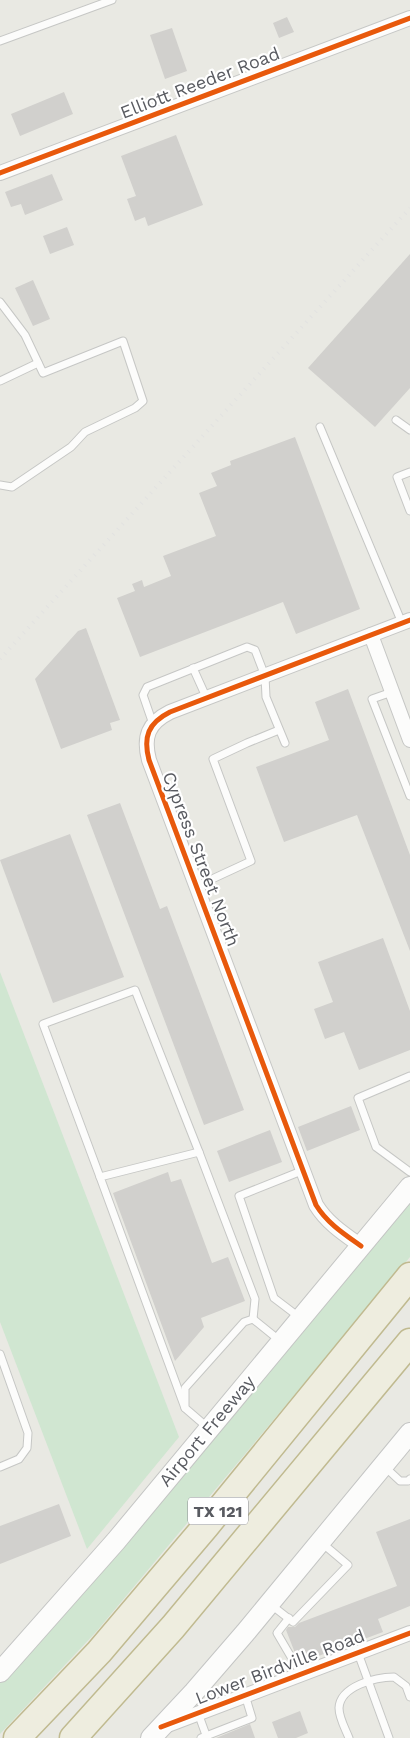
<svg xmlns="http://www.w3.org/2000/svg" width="410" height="1738" viewBox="0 0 410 1738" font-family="'Work Sans',sans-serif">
  <rect width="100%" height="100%" fill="#e9e9e3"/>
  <g fill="#d0e6d1">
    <polygon points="0,972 179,1437 87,1549 0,1322"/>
    <polygon points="410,1198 410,1257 96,1632 0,1734 0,1683 82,1593"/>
  </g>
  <g fill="#d1d0cd">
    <polygon points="287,17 294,32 279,38 273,23"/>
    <polygon points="172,28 187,71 165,79 150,35"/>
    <polygon points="64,92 73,114 20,136 11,114"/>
    <polygon points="176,135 203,205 148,226 145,217 135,221 127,199 136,196 121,156"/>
    <polygon points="52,174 63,200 25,215 21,204 11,207 5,192"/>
    <polygon points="67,227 74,245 50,254 43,236"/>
    <polygon points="410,254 410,388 375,427 308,368"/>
    <polygon points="33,280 50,319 33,326 15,288"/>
    <polygon points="295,437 360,609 296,634 283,602 140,657 117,598 135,591 132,584 142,580 144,587 171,576 163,556 216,536 199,493 217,486 211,473 231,465 230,461"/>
    <polygon points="86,628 120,720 110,723 112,730 61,749 35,679 78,631"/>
    <polygon points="348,689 410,855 410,951 357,815 284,842 256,767 329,740 315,702"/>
    <polygon points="120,803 160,909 167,906 244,1110 204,1125 87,815"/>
    <polygon points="70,834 124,977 53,1003 0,860"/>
    <polygon points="383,938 410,1011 410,1050 359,1070 344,1032 325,1039 314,1009 333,1002 318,962"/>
    <polygon points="351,1106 360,1130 307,1151 298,1127"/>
    <polygon points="270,1130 282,1162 229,1182 217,1151"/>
    <polygon points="168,1172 171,1182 181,1179 212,1263 228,1257 245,1301 201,1318 204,1327 175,1361 113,1193"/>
    <polygon points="59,1504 71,1536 0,1564 0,1526"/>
    <polygon points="410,1519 410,1606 378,1619 383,1632 305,1661 301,1651 295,1653 286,1630 288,1627 295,1627 299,1623 397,1586 376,1532"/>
    <polygon points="300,1711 308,1733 296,1738 278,1738 272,1722"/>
    <polygon points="250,1724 255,1738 216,1738"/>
  </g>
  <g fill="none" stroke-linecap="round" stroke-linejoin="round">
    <defs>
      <g id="service">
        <polyline points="0,41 112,0"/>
        <polyline points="0,302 25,335 43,373 123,341 143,401 135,408 85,432 71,447 12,487 0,485"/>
        <polyline points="0,381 38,363"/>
        <polyline points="396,420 410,430"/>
        <polyline points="320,427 402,623"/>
        <polyline points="410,472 397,477 410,511"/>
        <polyline points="193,668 207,699"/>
        <polyline points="392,692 372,699 410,796"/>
        <polyline points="153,724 143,695 147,687 247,647 255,650 265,676 266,697 285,743"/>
        <polyline points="197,886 251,861 213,759 247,743 279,730"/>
        <polyline points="410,1076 358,1098 376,1147 410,1172"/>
        <polyline points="100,1177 43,1024 135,990 199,1152"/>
        <polyline points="299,1317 274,1298 239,1196 304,1170"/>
        <polyline points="0,1354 28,1433 27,1448 19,1459 0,1467"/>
        <polyline points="185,1408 100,1177 199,1152 255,1299 253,1319"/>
        <polyline points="207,1427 185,1408 185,1388 244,1322 253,1319 279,1340"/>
        <polyline points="385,1467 400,1481 408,1481 410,1479"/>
        <polyline points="270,1604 293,1622 348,1565 322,1543"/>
        <polyline points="289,1618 277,1633 301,1674"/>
        <polyline points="358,1653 389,1738"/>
        <polyline points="198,1713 206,1735"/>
        <polyline points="201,1738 252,1718 245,1695"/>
        <path d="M349 1738C345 1728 339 1718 339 1708 340 1686 376 1677 394 1677L406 1686 410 1697"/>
      </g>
      <g id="minor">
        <polyline points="0,173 410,18"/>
        <polyline points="371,635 410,740"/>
        <path d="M361 1246C344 1234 327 1223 316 1205L149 760C143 737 148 723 170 712L410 620"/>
        <polyline points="165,1726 410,1633"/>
      </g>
      <g id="secondary">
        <polyline points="0,1672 116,1541 410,1187"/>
        <polyline points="151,1738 194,1692 245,1633 410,1433"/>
      </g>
      <g id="motorway">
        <polyline points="17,1738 99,1652 206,1526 410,1276"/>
        <polyline points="73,1738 173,1627 410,1342"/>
      </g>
    </defs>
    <use href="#service" stroke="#c6c7c5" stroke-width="9"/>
    <use href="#minor" stroke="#c6c7c5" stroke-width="16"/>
    <use href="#secondary" stroke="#c4c5c4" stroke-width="22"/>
    <use href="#motorway" stroke="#c0ba90" stroke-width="29"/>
    <use href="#service" stroke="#fcfcfb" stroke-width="7"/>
    <use href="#minor" stroke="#fcfcfb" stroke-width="14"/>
    <use href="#secondary" stroke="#fcfcfb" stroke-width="20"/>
    <use href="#motorway" stroke="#eeeddf" stroke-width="26"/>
    <polyline stroke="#e2e2e1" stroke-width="4" stroke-dasharray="1 6" stroke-linecap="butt" points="0,659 410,208"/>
    <defs>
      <g id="cycleway">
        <polyline points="0,173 410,18"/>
        <path d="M361 1246C344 1234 327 1223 316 1205L149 760C143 737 148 723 170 712L410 620"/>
        <polyline points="161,1727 410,1633"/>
      </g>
    </defs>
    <use href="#cycleway" stroke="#fff" stroke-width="8"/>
    <use href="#cycleway" stroke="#e8590c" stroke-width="5"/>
  </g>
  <g text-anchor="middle" stroke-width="4.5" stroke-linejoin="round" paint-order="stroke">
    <rect fill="#fff" stroke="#8b8c90" stroke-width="1" x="188" y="1497.5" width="60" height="27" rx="4"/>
    <g font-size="16" font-weight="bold" fill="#595b61">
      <text x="218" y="1517">TX 121</text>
    </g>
    <g font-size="18" fill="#595b61" stroke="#fff">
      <text transform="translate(200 83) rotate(-21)" y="6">Elliott Reeder Road</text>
      <text transform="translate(201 859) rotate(69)" y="6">Cypress Street North</text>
      <text transform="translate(207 1431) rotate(-50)" y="6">Airport Freeway</text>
      <text transform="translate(280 1667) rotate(-21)" y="6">Lower Birdville Road</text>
    </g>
  </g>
</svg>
